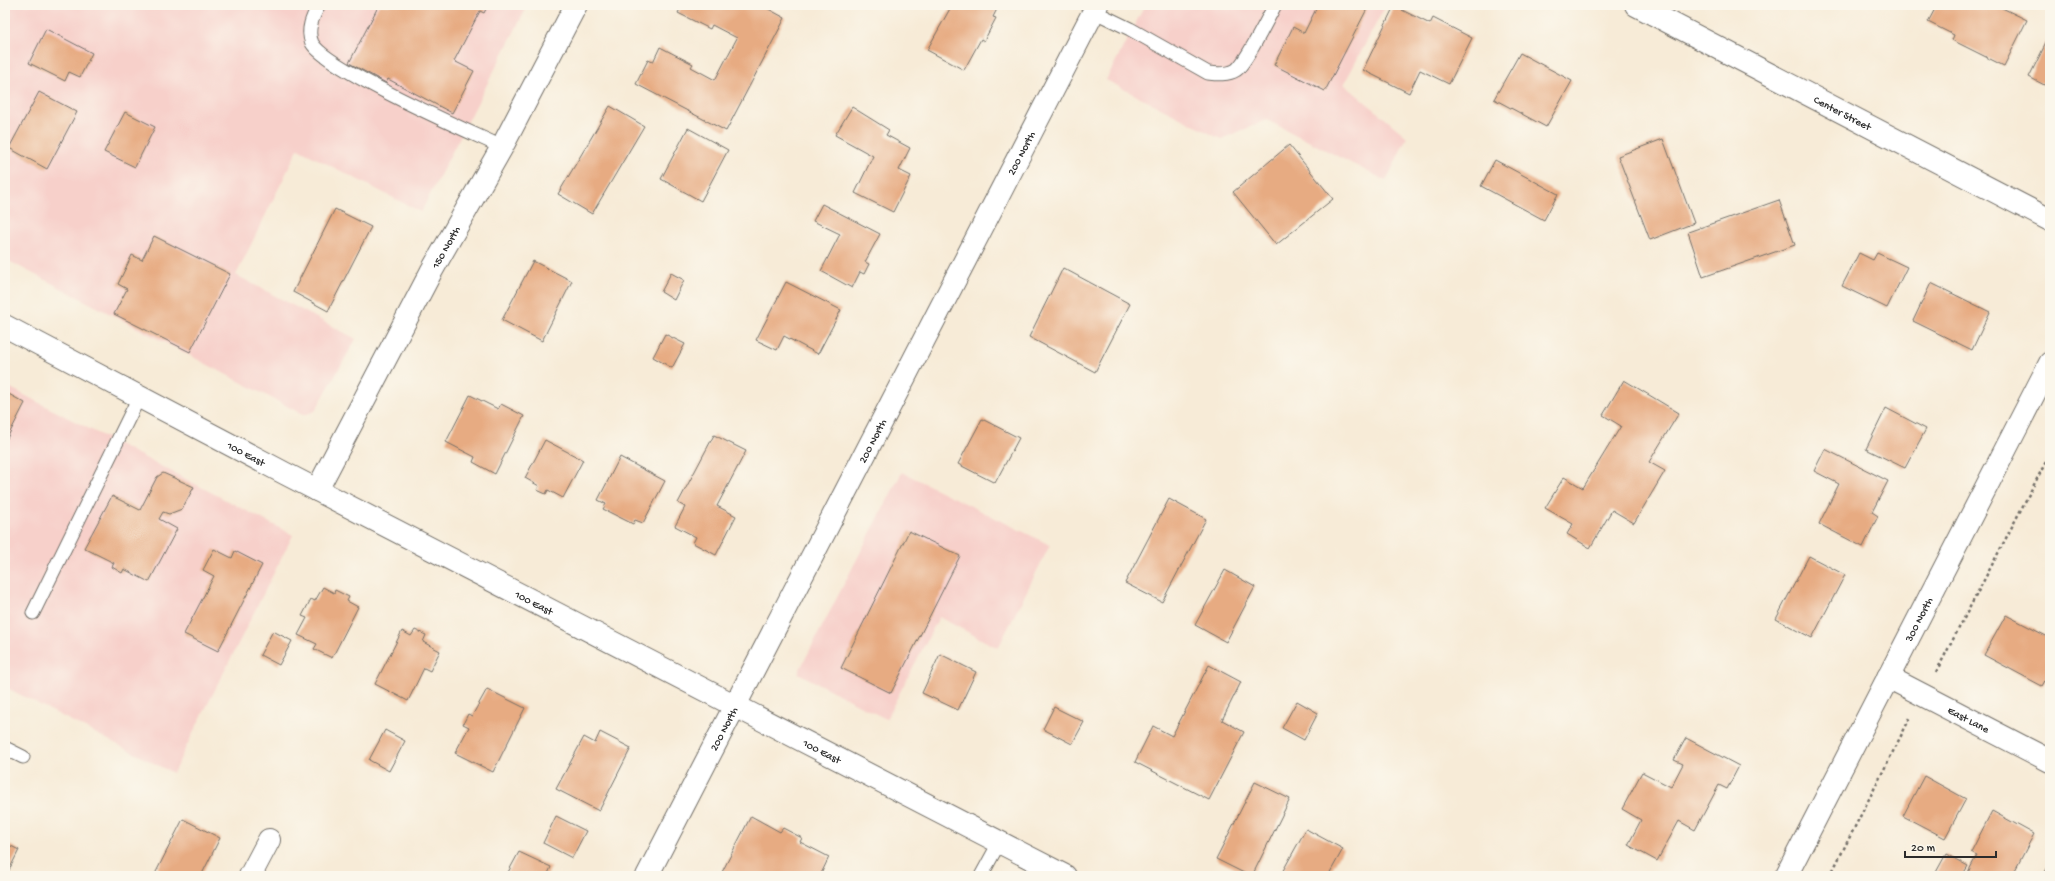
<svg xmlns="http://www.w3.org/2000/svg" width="2055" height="881" viewBox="0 0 2055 881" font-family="'Gochi Hand',sans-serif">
  <rect width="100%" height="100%" fill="#fbf7ec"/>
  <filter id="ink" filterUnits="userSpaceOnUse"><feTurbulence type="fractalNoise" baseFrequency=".025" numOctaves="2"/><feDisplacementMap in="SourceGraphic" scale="8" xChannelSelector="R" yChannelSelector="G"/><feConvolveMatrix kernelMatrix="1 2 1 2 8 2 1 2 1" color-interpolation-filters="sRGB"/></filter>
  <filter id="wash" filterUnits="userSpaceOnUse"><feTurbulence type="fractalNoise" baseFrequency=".012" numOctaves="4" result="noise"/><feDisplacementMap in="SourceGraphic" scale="16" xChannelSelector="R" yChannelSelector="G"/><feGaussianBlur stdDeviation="0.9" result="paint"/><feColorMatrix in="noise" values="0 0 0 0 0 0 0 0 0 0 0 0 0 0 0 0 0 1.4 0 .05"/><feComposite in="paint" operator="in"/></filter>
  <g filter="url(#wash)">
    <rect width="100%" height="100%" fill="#f7ebd7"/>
    <g fill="#f7d0ca">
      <polygon points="7,5 528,5 421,212 298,149 236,275 356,339 315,411 304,415 5,259 5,8"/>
      <polygon points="1145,5 1386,5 1344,84 1407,137 1386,181 1267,120 1221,139 1106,80"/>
      <polygon points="5,385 293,535 173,773 5,687"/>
      <polygon points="902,472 1050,545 998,648 939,617 886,719 798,673"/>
    </g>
    <g id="blocks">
      <g fill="#e7ab82">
        <polygon points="379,5 488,5 484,13 480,11 454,61 474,71 452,113 388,79 386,83 349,63"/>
        <polygon points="682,5 761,5 785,18 726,131 636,84 648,60 653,62 660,47 693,64 691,67 715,80 737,38 712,25 710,29 678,13"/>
        <polygon points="952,5 999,5 993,17 996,18 984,41 981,39 964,70 927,50"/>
        <polygon points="1309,5 1369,5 1325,91 1274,65 1293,27 1304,33 1316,9"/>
        <polygon points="1937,5 1996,5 2027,20 2004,66 1952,40 1954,35 1928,22"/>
        <polygon points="1394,6 1430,24 1433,18 1472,38 1449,84 1420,70 1409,93 1363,70"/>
        <polygon points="46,29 92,53 80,77 69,72 65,81 29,63"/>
        <polygon points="2050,35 2050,88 2029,77"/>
        <polygon points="1520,53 1572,81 1546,127 1494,99"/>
        <polygon points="39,92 77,112 47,169 9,148"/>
        <polygon points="610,106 644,126 592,214 558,194"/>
        <polygon points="852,107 889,130 886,135 910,148 899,170 911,176 893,212 855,193 873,156 835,135"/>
        <polygon points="125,112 155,127 135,167 104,152"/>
        <polygon points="688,128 728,150 701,201 661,179"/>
        <polygon points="1663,139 1694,223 1650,240 1618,156"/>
        <polygon points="1289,145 1333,199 1276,245 1233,192"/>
        <polygon points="1495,160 1558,194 1544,220 1481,186"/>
        <polygon points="1779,200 1795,245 1703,277 1688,232"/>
        <polygon points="822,204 880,234 865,262 869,264 864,274 860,272 852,288 821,271 840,234 813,221"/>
        <polygon points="335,209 371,227 328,311 293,292"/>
        <polygon points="154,236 230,274 190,352 114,314 127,289 118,284 132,255 142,260"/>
        <polygon points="1859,253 1873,260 1877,253 1907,267 1887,308 1842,286"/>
        <polygon points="533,261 572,281 542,341 502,320"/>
        <polygon points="1063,268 1130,304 1095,372 1029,337"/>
        <polygon points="671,273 684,280 674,300 661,292"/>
        <polygon points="786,282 841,310 818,354 784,336 777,350 756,340"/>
        <polygon points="1931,283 1990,312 1972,350 1913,321"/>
        <polygon points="665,334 685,344 672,368 653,357"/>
        <polygon points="1624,380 1679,413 1649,462 1665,471 1634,523 1612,510 1590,548 1567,534 1573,524 1545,508 1564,477 1583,488 1621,426 1603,415"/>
        <polygon points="5,392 25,403 5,442"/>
        <polygon points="470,395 498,409 501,404 524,416 495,474 473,462 475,457 446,442"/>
        <polygon points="1886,408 1926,429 1905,468 1866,449"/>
        <polygon points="982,419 1019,438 995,483 958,464"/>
        <polygon points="714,435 746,451 717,506 736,516 716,555 693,543 696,537 675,526 685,507 678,503"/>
        <polygon points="545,440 583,460 563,498 548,490 546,494 537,490 539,486 525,478"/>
        <polygon points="1825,449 1888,481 1872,512 1878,516 1863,547 1819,524 1839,484 1814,471"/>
        <polygon points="620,457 665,481 643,523 635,520 633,524 603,509 606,504 598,500"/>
        <polygon points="163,473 194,487 182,509 169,514 163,512 159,519 177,529 149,582 124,569 122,573 112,567 114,563 84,548 112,496 140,510 157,477"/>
        <polygon points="1169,499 1206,519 1162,602 1125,583"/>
        <polygon points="909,531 960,556 891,693 841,668"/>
        <polygon points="214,549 232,558 235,551 262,565 218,651 184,634 214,576 203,570"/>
        <polygon points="1809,556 1845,575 1812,638 1776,619"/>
        <polygon points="1225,570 1255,587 1226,642 1195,625"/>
        <polygon points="323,587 334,593 335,590 349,597 347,601 358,607 332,658 314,649 317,644 298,635 307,618 302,616 311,599 315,601"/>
        <polygon points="2006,615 2050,638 2050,672 2042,686 1984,655"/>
        <polygon points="415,630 426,635 423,642 440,651 430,671 424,668 408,701 375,684 402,631 411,636"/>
        <polygon points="273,631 292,641 279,665 260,655"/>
        <polygon points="940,654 976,672 958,710 922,693"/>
        <polygon points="1209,665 1241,682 1222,720 1244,732 1209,800 1135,762 1153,726 1172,736"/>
        <polygon points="487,689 525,708 493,772 455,753 469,727 463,724 468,714 472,716"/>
        <polygon points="1297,701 1318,713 1304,740 1282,728"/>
        <polygon points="1054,707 1084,722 1072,744 1043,729"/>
        <polygon points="385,730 405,741 389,771 369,760"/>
        <polygon points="600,732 631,748 599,811 556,789 584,737 595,743"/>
        <polygon points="1686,738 1739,766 1727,789 1719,785 1695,830 1679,821 1657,861 1628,845 1641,820 1622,809 1642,772 1671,787 1683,764 1674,760"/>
        <polygon points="1924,776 1966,799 1945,838 1903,816"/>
        <polygon points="1255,782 1290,799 1252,876 1250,876 1216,859"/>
        <polygon points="1992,811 2034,834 2012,876 1966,876 1977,855 1971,852"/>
        <polygon points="556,816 586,831 572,858 543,843"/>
        <polygon points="751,816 780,832 783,828 802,838 800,842 829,857 820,876 720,876"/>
        <polygon points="183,819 220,838 201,876 154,876"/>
        <polygon points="1306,829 1343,849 1328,876 1280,876"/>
        <polygon points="5,843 19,850 6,876 5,876"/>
        <polygon points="519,852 551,867 547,876 506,876"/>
        <polygon points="1946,854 1968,866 1962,876 1934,876"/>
        <polygon points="2050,863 2050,876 2043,876"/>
      </g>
    </g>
  </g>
  <g filter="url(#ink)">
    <use href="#blocks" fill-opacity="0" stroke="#726e67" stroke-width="1"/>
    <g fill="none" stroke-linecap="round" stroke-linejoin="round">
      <defs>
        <g id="lane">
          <path d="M319 5C313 16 306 30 312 43 326 69 468 131 502 147"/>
          <path d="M1093 11 1130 29 1208 73C1217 74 1228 75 1236 70 1246 63 1268 18 1275 5"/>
          <polyline points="33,613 139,397"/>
          <polyline points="5,748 23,757"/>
          <polyline points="981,876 1000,841"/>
        </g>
        <g id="street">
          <path id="s1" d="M317 490 431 272 502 147 576 5"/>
          <path id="s2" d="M1888 677 2050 761"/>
          <polyline points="250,876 269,840"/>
          <path id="s3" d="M647 876 1097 5"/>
        </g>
        <g id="secondary">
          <path id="s4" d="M1636 5 2050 220"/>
          <path id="s5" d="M5 326 286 474 1065 876"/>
          <path id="s6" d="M1786 876 2050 363"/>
        </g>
      </defs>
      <use href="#lane" stroke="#726e67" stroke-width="15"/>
      <use href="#street" stroke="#726e67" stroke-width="24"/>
      <use href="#secondary" stroke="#726e67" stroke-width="24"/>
      <g stroke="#726e67" stroke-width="2.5" stroke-dasharray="3 3" stroke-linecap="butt">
        <polyline points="1936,672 2050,454"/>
        <polyline points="1830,876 1910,718"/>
      </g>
      <use href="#lane" stroke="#fff" stroke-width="13"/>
      <use href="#street" stroke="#fff" stroke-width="22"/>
      <use href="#secondary" stroke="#fff" stroke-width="22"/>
    </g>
  </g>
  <g text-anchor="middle" stroke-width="3.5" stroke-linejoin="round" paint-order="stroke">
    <g font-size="11" fill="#2b2b2b" stroke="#fbf7ec">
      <text dy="4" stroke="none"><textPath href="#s4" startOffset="233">Center Street</textPath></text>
      <text dy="4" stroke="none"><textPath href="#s3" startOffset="814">200 North</textPath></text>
      <text dy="4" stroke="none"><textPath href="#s1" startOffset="275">150 North</textPath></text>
      <text dy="4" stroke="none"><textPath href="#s3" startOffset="490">200 North</textPath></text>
      <text dy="4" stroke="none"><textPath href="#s5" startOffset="273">100 East</textPath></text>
      <text dy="4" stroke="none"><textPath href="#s5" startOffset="597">100 East</textPath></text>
      <text dy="4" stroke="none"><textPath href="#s6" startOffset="289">300 North</textPath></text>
      <text dy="4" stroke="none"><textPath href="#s2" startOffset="91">East Lane</textPath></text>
      <text dy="4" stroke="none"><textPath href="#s3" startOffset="166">200 North</textPath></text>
      <text dy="4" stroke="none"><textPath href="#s5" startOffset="921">100 East</textPath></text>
    </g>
  </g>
  <rect width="2055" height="881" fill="none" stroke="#fbf7ec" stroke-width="20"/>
  <path d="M1905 851v6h91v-6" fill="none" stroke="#2b2b2b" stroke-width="2"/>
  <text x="1911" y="851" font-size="12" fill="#2b2b2b" stroke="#fbf7ec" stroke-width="3" paint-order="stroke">20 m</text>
</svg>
